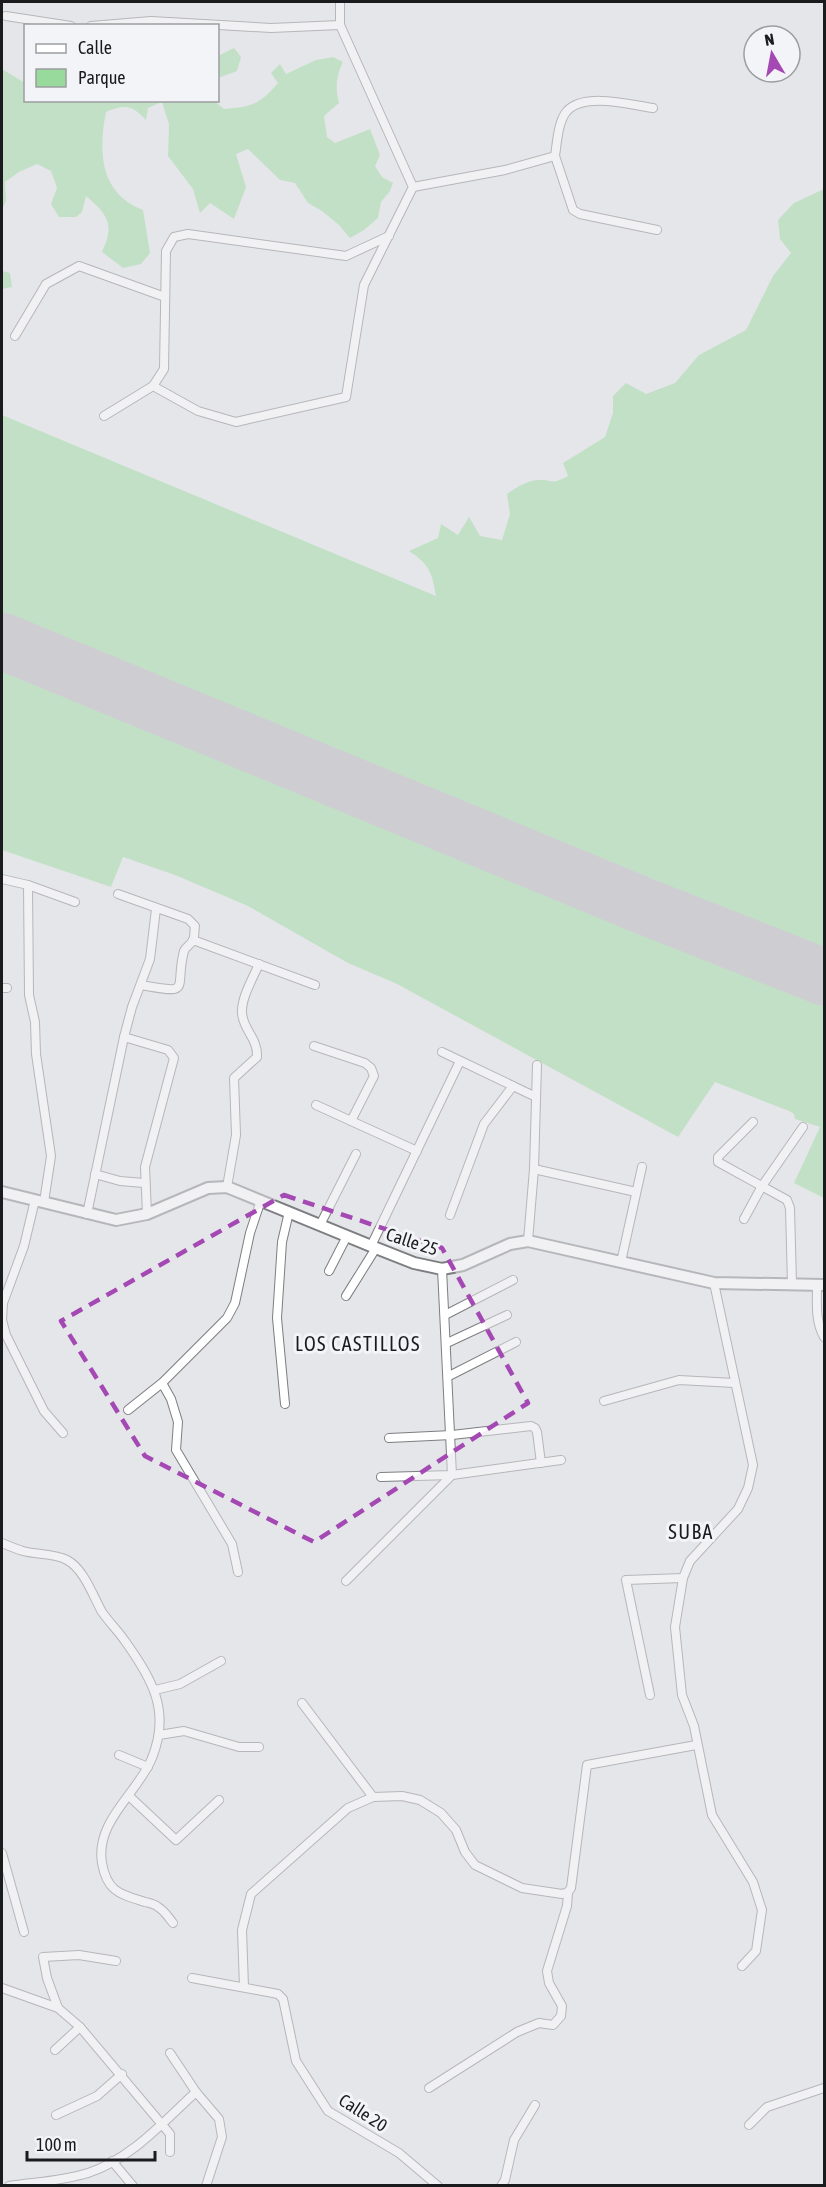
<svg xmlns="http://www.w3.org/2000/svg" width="826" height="2187" viewBox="0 0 826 2187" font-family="'Asap Condensed',sans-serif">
  <rect width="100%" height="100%" fill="#e5e6ea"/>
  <g fill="#97da9c">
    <polygon points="234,48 241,57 237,71 218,78 218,56"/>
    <path d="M333 57 343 62C336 77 335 87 339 103L324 116 327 137 335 143 370 129 380 155 375 166 382 177 393 183 390 191 381 202 378 218 364 230 350 238 339 225 322 211 308 203 295 183 280 180 248 149 236 154 246 187 234 219 210 203 200 213 193 189 168 156 169 124 162 102 148 108 146 120C132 105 125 104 106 112 98 152 100 194 143 210L150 253 141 264 123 268 102 252C115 224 108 215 86 196L82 212 76 217H59L51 204 57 188 51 171 37 164 19 172 5 182 6 201 2 210V69L25 83 26 100H213L224 109C252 107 260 104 278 83L271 73 280 64 286 74 316 60Z"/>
    <path d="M824 189V949L2 614V415L436 596C432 572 429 564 409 551L438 538 441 524 458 535 469 517 480 536 502 540 510 514 507 494C516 488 527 480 539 480 555 479 549 486 568 476L563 463 605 437 613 413V396L626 383 646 394 675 383 699 355 746 330 773 276 791 253 780 239 778 220 794 203Z"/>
    <polygon points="2,271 10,273 12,287 2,289"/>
    <polygon points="2,662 824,994 824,1198 794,1183 820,1127 795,1119 794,1114 789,1111 715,1082 678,1137 397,984 348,963 248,906 175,875 123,857 111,887 2,850"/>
  </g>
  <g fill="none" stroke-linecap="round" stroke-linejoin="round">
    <polyline stroke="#b1b2b6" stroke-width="57" points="2,641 644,906 824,977"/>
    <defs>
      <g id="street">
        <polyline points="6,16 71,26"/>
        <polyline points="91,26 151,21 271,28 340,25"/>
        <polyline points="555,156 573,210 580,214 657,230"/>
        <path d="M413 187 505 170 555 156C557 143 558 121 567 111 585 92 631 105 653 108"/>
        <polyline points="15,336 46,284 79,266 165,297"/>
        <polyline points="153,386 198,411 236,422 346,397 364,285 413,187 340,25 340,2"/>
        <polyline points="104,416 153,386 164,369 166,251 174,237 188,234 346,256 389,236"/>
        <polyline points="2,879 28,885 75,902"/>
        <polyline points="28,885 29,995 35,1022 36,1054 51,1156 44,1202"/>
        <path d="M118 894 188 919 195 926C194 930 195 937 193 940 191 945 186 946 184 951 174 989 194 995 141 985"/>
        <polyline points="193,940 315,985"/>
        <polyline points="2,988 7,988"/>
        <polyline points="124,1037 168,1050 174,1058 145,1167 147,1214"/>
        <polyline points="314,1046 365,1063 371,1068 374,1076 351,1121"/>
        <polyline points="442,1052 536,1097"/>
        <polyline points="316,1105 417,1151"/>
        <polyline points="753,1122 718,1157 718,1162 787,1200 790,1208 792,1284"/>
        <polyline points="534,1169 636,1192"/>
        <polyline points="95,1174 120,1181 144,1183"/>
        <path d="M227 1187 236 1135 234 1078 257 1057C258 1038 243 1030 242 1013 241 998 253 978 259 964"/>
        <polyline points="35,1200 24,1246 3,1303 2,1320 6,1335 44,1411 63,1433"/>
        <polyline points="87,1214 124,1037 132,1007 150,959 156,909"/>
        <polyline points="450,1215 484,1124 513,1086"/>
        <polyline points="744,1219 762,1186 803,1127"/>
        <polyline points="320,1225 356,1154"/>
        <polyline points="528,1241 534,1169 537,1065"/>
        <polyline points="371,1246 460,1061"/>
        <polyline points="621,1262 642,1167"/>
        <polyline points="329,1271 347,1236"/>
        <polyline points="714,1283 753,1465 748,1488 738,1509 690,1561 683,1578 675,1627 682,1695 694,1726 712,1815 753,1882 762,1910 756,1951 742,1966"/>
        <path d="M817 1284C817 1303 815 1321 824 1337"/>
        <polyline points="346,1296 376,1248"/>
        <polyline points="445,1315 513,1280"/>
        <polyline points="447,1343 507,1315"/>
        <polyline points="449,1376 516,1342"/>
        <polyline points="162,1383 171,1399 178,1422 176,1450 232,1544 238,1572"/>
        <polyline points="604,1401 679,1380 734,1383"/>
        <polyline points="285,1404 277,1318 282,1242 289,1212"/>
        <polyline points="128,1410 162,1383 227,1318 235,1303 250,1233 261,1200"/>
        <polyline points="389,1438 452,1435 531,1426 535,1428 537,1432 541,1463"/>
        <polyline points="381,1477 452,1475 561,1460"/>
        <path d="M2 1543C9 1546 16 1549 23 1551 37 1555 54 1553 67 1560 84 1569 93 1596 102 1612 109 1622 118 1631 125 1641 152 1679 171 1711 152 1758 138 1793 95 1821 102 1863 107 1892 120 1894 145 1902 149 1903 155 1904 158 1907 164 1910 169 1918 173 1923"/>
        <polyline points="346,1581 452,1475 442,1269"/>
        <polyline points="155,1690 180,1684 221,1661"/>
        <polyline points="650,1695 626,1580 683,1578"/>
        <polyline points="302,1703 373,1797"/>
        <polyline points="159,1735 184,1731 239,1747 259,1747"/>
        <polyline points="119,1755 148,1767"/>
        <polyline points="129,1796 176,1840 219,1800"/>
        <polyline points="2,1853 24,1932"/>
        <polyline points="116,1961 79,1955 43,1957 47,1978 58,2008 80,2027 170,2134 170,2152"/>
        <polyline points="192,1978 278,1994 283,1999 296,2061 328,2111 399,2153 438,2186"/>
        <polyline points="244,1987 242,1930 251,1894 348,1808 373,1797 402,1796 420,1800 441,1813 456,1830 465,1852 475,1865 522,1888 562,1894 568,1892"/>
        <polyline points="2,1988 58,2008"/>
        <polyline points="55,2050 80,2027"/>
        <polyline points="170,2053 196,2092 219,2119 222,2137 206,2186"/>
        <polyline points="429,2088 517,2032 539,2023 553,2025 561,2016 562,2006 549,1983 547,1971 567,1906 568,1892 571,1888 587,1765 696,1745"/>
        <polyline points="56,2115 97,2096 122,2074"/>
        <polyline points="749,2125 767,2107 824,2088"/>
        <polyline points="112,2161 133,2186"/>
        <path d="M9 2186C36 2182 62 2181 88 2173 131 2159 163 2122 196 2092"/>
        <polyline points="501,2186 505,2180 514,2140 535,2105"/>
      </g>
      <polyline id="secondary" points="2,1192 116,1220 147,1214 208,1188 227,1187 376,1248 414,1263 442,1269 463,1265 510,1244 528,1241 714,1283 824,1285"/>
    </defs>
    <use href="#street" stroke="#7d7e81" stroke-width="10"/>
    <use href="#secondary" stroke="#7d7e81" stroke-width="14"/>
    <use href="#street" stroke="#fff" stroke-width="8"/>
    <use href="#secondary" stroke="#fff" stroke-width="10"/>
  </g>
  <path d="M0 0H826V2187H0ZM284 1195 442 1248 528 1403 314 1542 145 1456 61 1321Z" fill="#e5e6ea" fill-opacity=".55" fill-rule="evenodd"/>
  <path fill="none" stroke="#a448b3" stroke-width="4.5" stroke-dasharray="12 8" stroke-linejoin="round" d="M284 1195 442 1248 528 1403 314 1542 145 1456 61 1321Z"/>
  <g text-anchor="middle" stroke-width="6" stroke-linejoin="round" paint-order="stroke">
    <g font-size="18" fill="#1a1b1c" stroke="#f3f4f8">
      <text transform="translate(412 1242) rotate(18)" y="6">Calle 25</text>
      <text transform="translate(363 2113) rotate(33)" y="6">Calle 20</text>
    </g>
    <g font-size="20" letter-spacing="1.5" fill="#1a1b1c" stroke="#f3f4f8">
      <text x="358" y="1351">LOS CASTILLOS</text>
      <text x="691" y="1539">SUBA</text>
    </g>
  </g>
  <rect width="826" height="2187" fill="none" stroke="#1a1b1c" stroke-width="6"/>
  <rect x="24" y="24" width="195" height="78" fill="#f3f4f8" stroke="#9c9da0" stroke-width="1.5"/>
  <rect x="36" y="44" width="30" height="9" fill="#ffffff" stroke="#9c9da0" stroke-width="1.5"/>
  <text x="78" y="54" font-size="18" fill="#1a1b1c">Calle</text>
  <rect x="36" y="69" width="30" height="18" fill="#97da9c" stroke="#9c9da0" stroke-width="1.5"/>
  <text x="78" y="84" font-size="18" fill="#1a1b1c">Parque</text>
  <g transform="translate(772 54) rotate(350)"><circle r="28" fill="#f3f4f8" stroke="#9c9da0" stroke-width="1.5"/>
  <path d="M0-4.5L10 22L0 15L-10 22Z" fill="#a448b3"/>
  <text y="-9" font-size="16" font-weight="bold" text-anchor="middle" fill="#1a1b1c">N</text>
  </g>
  <path d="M27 2151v9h128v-9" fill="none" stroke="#1a1b1c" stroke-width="3"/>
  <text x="36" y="2151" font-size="18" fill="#1a1b1c" stroke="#f3f4f8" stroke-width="4.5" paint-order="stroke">100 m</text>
</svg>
